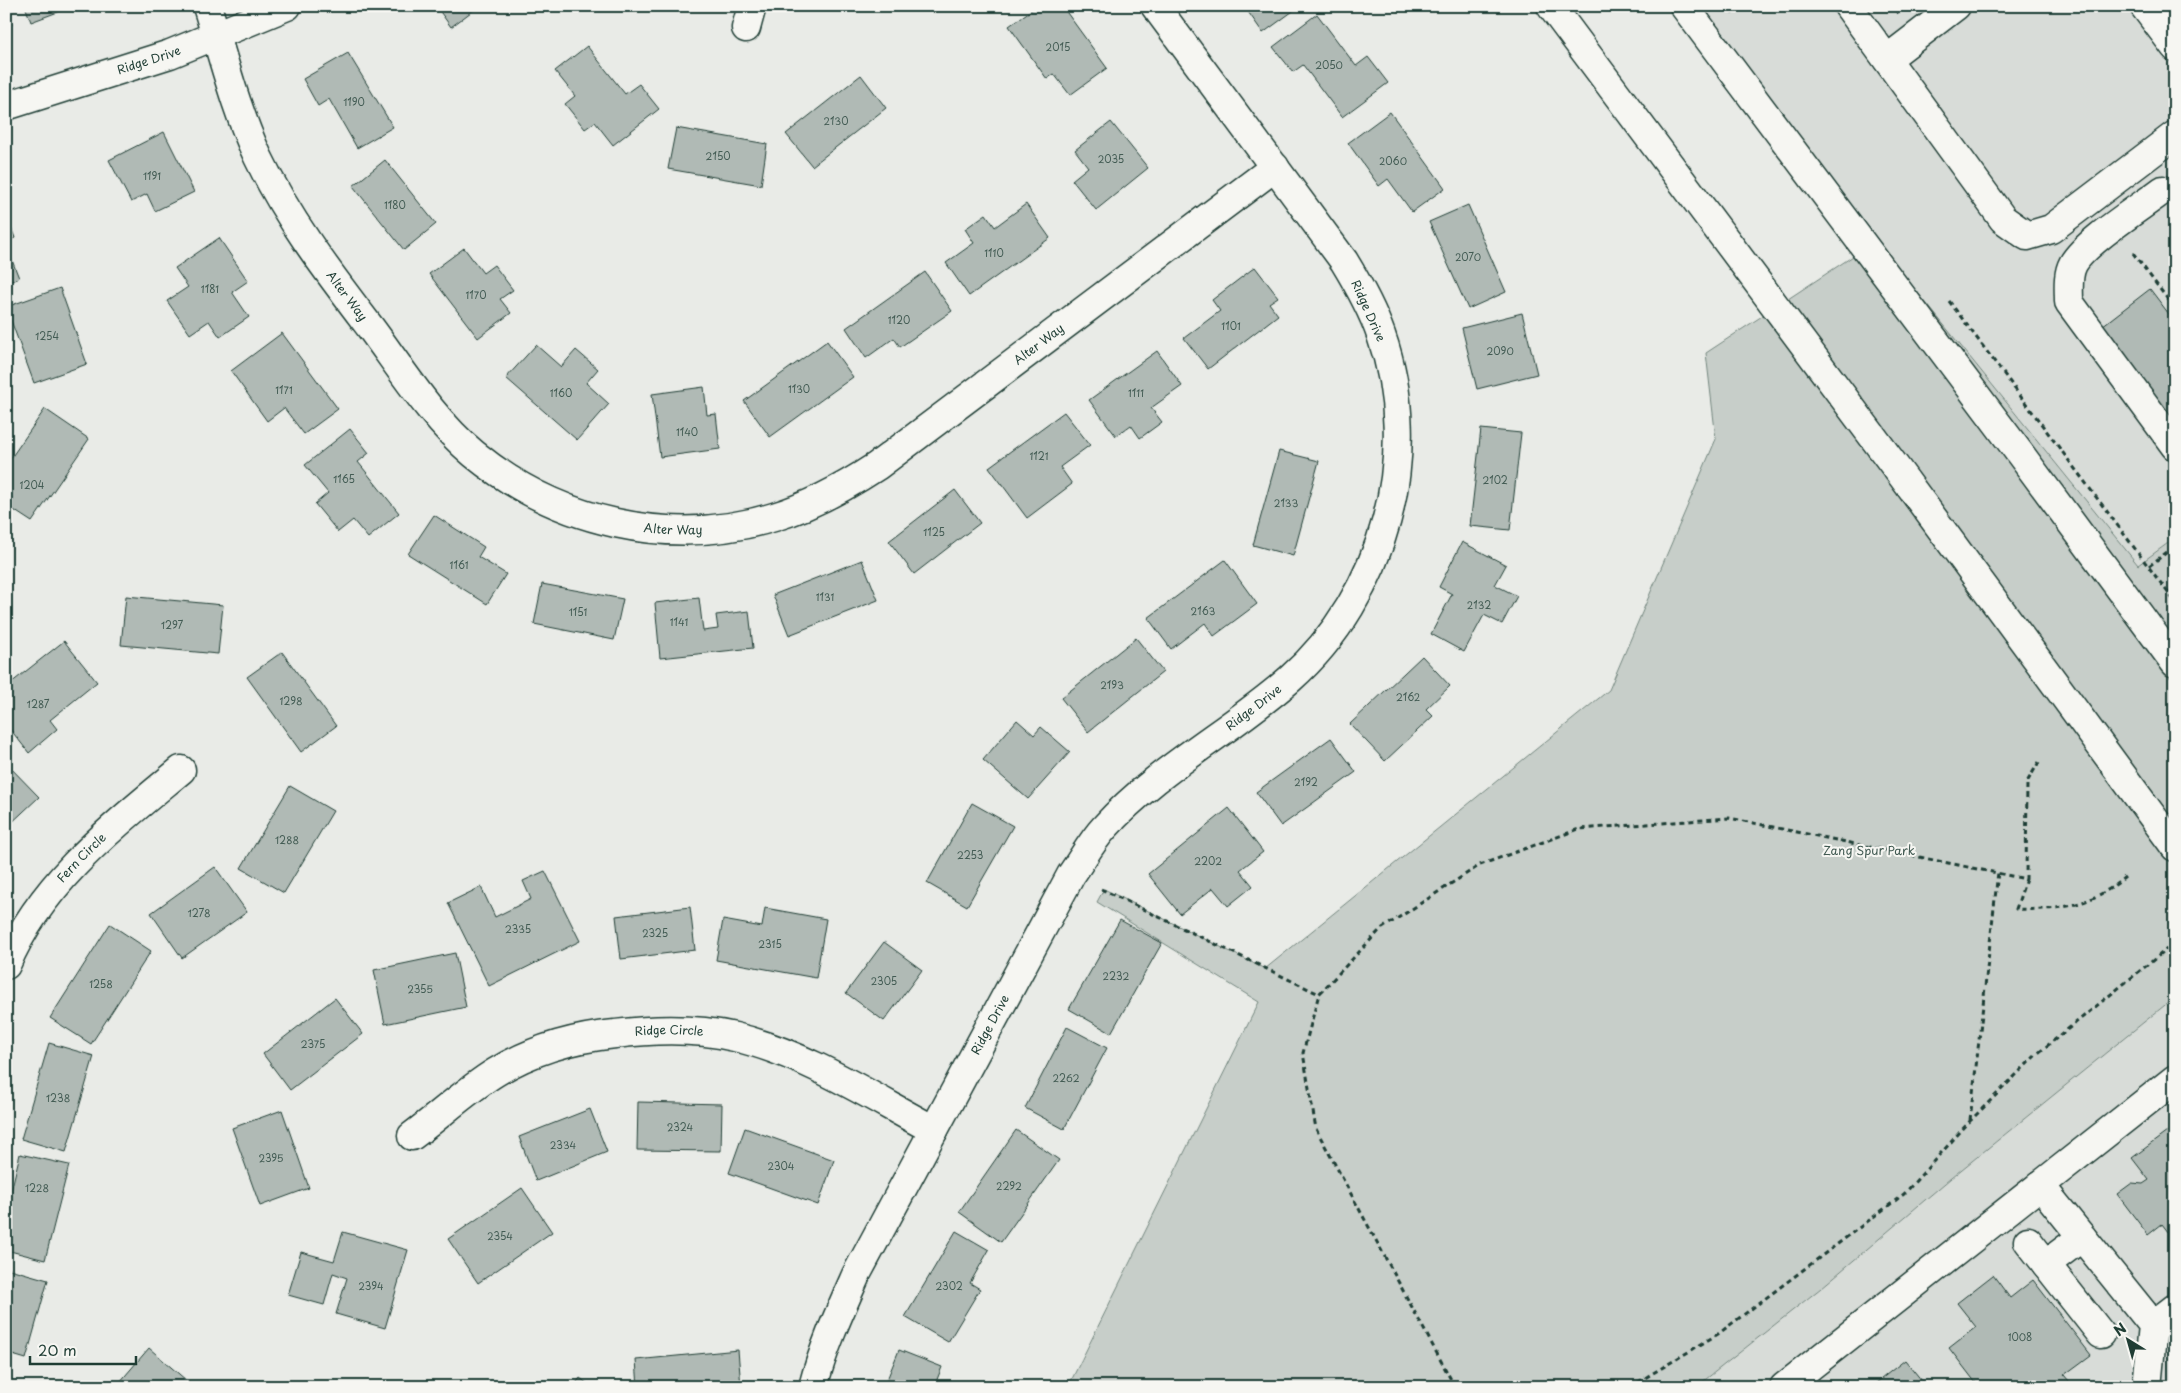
<svg xmlns="http://www.w3.org/2000/svg" width="2181" height="1393" viewBox="0 0 2181 1393" font-family="'Playpen Sans',sans-serif">
  <rect width="100%" height="100%" fill="#e9ebe7"/>
  <filter id="ink" filterUnits="userSpaceOnUse"><feTurbulence type="fractalNoise" baseFrequency=".02" numOctaves="2"/><feDisplacementMap in="SourceGraphic" scale="10" xChannelSelector="R" yChannelSelector="G"/><feConvolveMatrix kernelMatrix="1 2 1 2 8 2 1 2 1" color-interpolation-filters="sRGB"/></filter>
  <g filter="url(#ink)">
    <g fill="#d8dcd8">
      <polygon points="1687,6 2175,6 2175,538 2138,565"/>
      <polygon points="2175,997 2175,1387 1696,1387 1821,1288 1951,1178"/>
    </g>
    <polygon fill="#c7cec9" stroke="#73867e" points="1876,241 2138,565 2175,538 2175,997 1951,1178 1821,1288 1696,1387 1068,1387 1259,1002 1097,902 1104,889 1265,969 1609,690 1716,439 1706,353"/>
    <g fill="#b0bab5" stroke="#1f3d34">
      <polygon points="25,6 74,6 31,22"/>
      <polygon points="436,6 479,6 451,27"/>
      <polygon points="1037,6 1062,6 1107,68 1070,95 1054,74 1047,79 1009,26"/>
      <polygon points="1244,6 1300,6 1263,33"/>
      <polygon points="1891,6 1906,6 1897,14"/>
      <polygon points="6,9 12,25 6,27"/>
      <polygon points="1317,14 1356,66 1368,57 1388,83 1342,117 1303,65 1293,72 1273,47"/>
      <polygon points="587,46 625,94 639,84 659,109 613,145 595,122 585,129 565,104 575,96 555,71"/>
      <polygon points="348,53 393,127 357,148 329,99 318,106 303,79"/>
      <polygon points="861,75 886,108 812,166 786,134"/>
      <polygon points="1390,112 1445,188 1412,212 1388,179 1379,186 1348,143"/>
      <polygon points="1111,122 1148,168 1096,210 1072,180 1088,167 1075,150"/>
      <polygon points="676,128 767,144 761,185 668,169"/>
      <polygon points="164,132 194,192 155,211 147,194 131,202 109,160"/>
      <polygon points="385,160 436,224 404,250 353,186"/>
      <polygon points="1026,204 1050,238 969,296 946,263 974,243 965,229 986,214 995,227"/>
      <polygon points="1468,205 1506,292 1468,309 1429,222"/>
      <polygon points="6,214 15,238 6,242"/>
      <polygon points="219,238 248,281 232,292 249,317 220,337 209,321 190,334 167,301 188,287 175,268"/>
      <polygon points="6,245 19,278 6,283"/>
      <polygon points="464,248 483,273 494,265 513,290 500,299 511,313 478,338 429,274"/>
      <polygon points="1255,267 1278,297 1269,303 1278,315 1208,369 1184,338 1220,311 1212,300"/>
      <polygon points="925,272 952,311 900,347 894,338 866,358 846,328"/>
      <polygon points="60,288 87,364 34,383 6,307"/>
      <polygon points="2150,289 2175,322 2175,421 2102,326"/>
      <polygon points="1522,313 1537,374 1477,389 1462,328"/>
      <polygon points="282,333 338,409 304,434 284,408 267,421 231,371"/>
      <polygon points="827,341 853,377 770,437 744,401"/>
      <polygon points="536,345 561,367 576,350 598,369 586,383 609,404 577,440 506,378"/>
      <polygon points="1157,351 1182,386 1151,408 1162,422 1140,438 1131,425 1116,436 1089,400"/>
      <polygon points="704,387 707,415 716,414 720,449 660,457 652,394"/>
      <polygon points="45,409 89,439 32,522 6,505 6,465"/>
      <polygon points="1064,412 1090,445 1060,467 1072,484 1027,518 989,467"/>
      <polygon points="350,429 369,453 358,462 399,513 368,538 353,520 338,532 315,504 328,493 305,465"/>
      <polygon points="1481,429 1521,433 1510,530 1470,526"/>
      <polygon points="1279,451 1319,461 1293,556 1253,545"/>
      <polygon points="955,490 980,523 914,574 889,541"/>
      <polygon points="434,515 484,547 478,557 506,574 487,604 408,554"/>
      <polygon points="1462,542 1506,565 1495,585 1517,596 1502,624 1484,615 1464,652 1431,634 1452,594 1439,587"/>
      <polygon points="862,560 878,600 789,635 773,595"/>
      <polygon points="1225,560 1257,604 1214,636 1205,623 1171,649 1148,618"/>
      <polygon points="542,584 623,599 614,640 534,624"/>
      <polygon points="126,596 223,605 218,654 121,645"/>
      <polygon points="699,598 703,631 718,629 716,615 749,611 753,648 660,658 655,603"/>
      <polygon points="1136,638 1163,672 1088,732 1061,698"/>
      <polygon points="64,641 97,682 50,720 57,729 29,753 6,724 6,687"/>
      <polygon points="282,652 336,726 301,752 247,677"/>
      <polygon points="1422,656 1450,686 1426,709 1433,716 1385,761 1350,724"/>
      <polygon points="1017,720 1034,735 1041,727 1070,752 1028,799 983,760"/>
      <polygon points="1331,738 1356,772 1281,826 1256,792"/>
      <polygon points="6,763 39,797 6,828"/>
      <polygon points="290,786 333,811 284,893 241,868"/>
      <polygon points="972,803 1013,826 967,906 927,883"/>
      <polygon points="1229,808 1263,852 1240,870 1253,886 1228,906 1213,888 1180,914 1148,874"/>
      <polygon points="215,867 247,912 182,958 151,913"/>
      <polygon points="545,871 580,941 489,986 448,903 481,887 495,917 531,899 523,881"/>
      <polygon points="690,907 695,950 621,959 616,916"/>
      <polygon points="765,908 826,919 816,978 716,960 723,920 762,927"/>
      <polygon points="1120,920 1162,943 1111,1033 1069,1009"/>
      <polygon points="110,924 151,951 91,1044 50,1018"/>
      <polygon points="884,942 922,970 884,1021 846,993"/>
      <polygon points="455,953 466,1007 385,1024 374,970"/>
      <polygon points="335,998 363,1034 290,1090 263,1054"/>
      <polygon points="1067,1027 1107,1048 1064,1129 1025,1108"/>
      <polygon points="49,1043 94,1056 66,1152 21,1139"/>
      <polygon points="638,1102 722,1104 721,1151 637,1150"/>
      <polygon points="590,1109 607,1152 536,1181 519,1137"/>
      <polygon points="282,1110 309,1188 260,1206 232,1128"/>
      <polygon points="2175,1126 2175,1241 2162,1224 2148,1235 2117,1194 2132,1183 2143,1184 2149,1180 2132,1158"/>
      <polygon points="745,1128 834,1160 818,1205 729,1173"/>
      <polygon points="1016,1130 1059,1160 1001,1242 959,1212"/>
      <polygon points="20,1154 69,1165 45,1260 6,1250 6,1212"/>
      <polygon points="522,1188 552,1232 478,1283 448,1239"/>
      <polygon points="956,1231 989,1250 970,1283 980,1289 948,1342 905,1317"/>
      <polygon points="343,1232 408,1250 385,1328 336,1314 347,1278 333,1273 324,1305 288,1295 301,1252 334,1261"/>
      <polygon points="6,1268 48,1280 26,1359 6,1353"/>
      <polygon points="1993,1275 2010,1298 2033,1280 2091,1355 2064,1375 2074,1387 1979,1387 1949,1348 1976,1327 1957,1303"/>
      <polygon points="149,1348 194,1387 123,1387 119,1383"/>
      <polygon points="738,1350 741,1387 638,1387 636,1360"/>
      <polygon points="899,1350 942,1367 934,1387 884,1387"/>
      <polygon points="1905,1360 1927,1387 1871,1387"/>
      <polygon points="580,1378 592,1387 573,1387"/>
    </g>
    <g fill="none" stroke-linecap="round" stroke-linejoin="round">
      <defs>
        <g id="minor">
          <path id="s1" d="M207 6C223 57 236 110 258 157 288 220 328 272 370 327 402 370 432 419 474 454 557 522 669 549 774 517 811 506 845 487 877 466L1275 167"/>
          <polyline points="1848,6 2003,219 2027,236 2051,229 2175,135"/>
          <polyline points="2144,6 2175,47"/>
          <polyline points="746,28 752,6"/>
          <polyline points="1887,59 1956,6"/>
          <path id="s2" d="M6 106 170 54 287 6"/>
          <path d="M2163 190C2141 207 2085 242 2073 264 2067 275 2069 290 2069 302L2175 446"/>
          <path id="s3" d="M6 965C41 882 114 826 181 770"/>
          <path id="s4" d="M412 1136C439 1116 468 1089 496 1072 532 1050 574 1038 615 1034 654 1029 696 1028 735 1037 806 1054 870 1096 934 1130"/>
          <polyline points="2040,1185 2153,1325 2147,1387"/>
          <polyline points="2082,1237 2046,1264 2101,1334"/>
          <polyline points="2028,1241 2046,1264"/>
          <polyline points="2153,1325 2175,1308"/>
          <path id="s5" d="M813 1387C823 1348 840 1311 856 1275L1071 875C1082 860 1091 842 1104 828 1157 769 1231 731 1290 679 1384 596 1423 454 1381 335 1372 309 1358 284 1344 261L1155 6"/>
          <polyline points="1784,1387 2175,1079"/>
        </g>
        <g id="major">
          <polyline points="1551,6 1897,469 2175,847"/>
          <polyline points="1684,6 2021,455 2175,663"/>
        </g>
      </defs>
      <use href="#minor" stroke="#1f3d34" stroke-width="31"/>
      <use href="#major" stroke="#1f3d34" stroke-width="31"/>
      <g stroke="#1f3d34" stroke-width="3" stroke-dasharray="5 4" stroke-linecap="butt">
        <polyline points="1728,6 1733,14"/>
        <polyline points="2133,253 2175,309"/>
        <polyline points="1949,301 2175,602"/>
        <polyline points="2149,566 2175,546"/>
        <path d="M2026 879 2016 909C2059 911 2091 906 2125 877"/>
        <polyline points="1101,889 1319,994"/>
        <polyline points="1970,1120 1998,872"/>
        <polyline points="1455,1387 1316,1129 1303,1053 1319,994 1381,929 1480,865 1579,829 1729,818 2026,879 2027,782 2039,762"/>
        <polyline points="1630,1387 1718,1334 1904,1194 1970,1121 2037,1054 2167,949"/>
      </g>
      <use href="#minor" stroke="#f6f6f2" stroke-width="28"/>
      <use href="#major" stroke="#f6f6f2" stroke-width="28"/>
    </g>
  </g>
  <g text-anchor="middle" stroke-width="4" stroke-linejoin="round" paint-order="stroke">
    <g font-size="10" fill="#435c54">
      <text x="1058" y="51">2015</text>
      <text x="1329" y="69">2050</text>
      <text x="354" y="106">1190</text>
      <text x="836" y="125">2130</text>
      <text x="718" y="160">2150</text>
      <text x="1111" y="163">2035</text>
      <text x="1393" y="165">2060</text>
      <text x="152" y="180">1191</text>
      <text x="395" y="209">1180</text>
      <text x="994" y="257">1110</text>
      <text x="1468" y="261">2070</text>
      <text x="210" y="293">1181</text>
      <text x="476" y="299">1170</text>
      <text x="899" y="324">1120</text>
      <text x="1231" y="330">1101</text>
      <text x="47" y="340">1254</text>
      <text x="1500" y="355">2090</text>
      <text x="799" y="393">1130</text>
      <text x="284" y="394">1171</text>
      <text x="561" y="397">1160</text>
      <text x="1136" y="397">1111</text>
      <text x="687" y="436">1140</text>
      <text x="1039" y="460">1121</text>
      <text x="344" y="483">1165</text>
      <text x="1495" y="484">2102</text>
      <text x="32" y="489">1204</text>
      <text x="1286" y="507">2133</text>
      <text x="934" y="536">1125</text>
      <text x="459" y="569">1161</text>
      <text x="825" y="601">1131</text>
      <text x="1479" y="609">2132</text>
      <text x="1203" y="615">2163</text>
      <text x="578" y="616">1151</text>
      <text x="679" y="626">1141</text>
      <text x="172" y="629">1297</text>
      <text x="1112" y="689">2193</text>
      <text x="1408" y="701">2162</text>
      <text x="291" y="705">1298</text>
      <text x="38" y="708">1287</text>
      <text x="1306" y="786">2192</text>
      <text x="287" y="844">1288</text>
      <text x="970" y="859">2253</text>
      <text x="1208" y="865">2202</text>
      <text x="199" y="917">1278</text>
      <text x="518" y="933">2335</text>
      <text x="655" y="937">2325</text>
      <text x="770" y="948">2315</text>
      <text x="1116" y="980">2232</text>
      <text x="884" y="985">2305</text>
      <text x="101" y="988">1258</text>
      <text x="420" y="993">2355</text>
      <text x="313" y="1048">2375</text>
      <text x="1066" y="1082">2262</text>
      <text x="58" y="1102">1238</text>
      <text x="680" y="1131">2324</text>
      <text x="563" y="1149">2334</text>
      <text x="271" y="1162">2395</text>
      <text x="781" y="1170">2304</text>
      <text x="1009" y="1190">2292</text>
      <text x="37" y="1192">1228</text>
      <text x="500" y="1240">2354</text>
      <text x="371" y="1290">2394</text>
      <text x="949" y="1290">2302</text>
      <text x="2020" y="1341">1008</text>
    </g>
    <g font-size="12" fill="#1f3d34" stroke="#f6f6f2">
      <text dy="4" stroke="none"><textPath href="#s2" startOffset="150">Ridge Drive</textPath></text>
      <text dy="4" stroke="none"><textPath href="#s1" startOffset="325">Alter Way</textPath></text>
      <text transform="translate(1368 311) rotate(66)" y="4">Ridge Drive</text>
      <text dy="4" stroke="none"><textPath href="#s1" startOffset="1165">Alter Way</textPath></text>
      <text dy="4" stroke="none"><textPath href="#s1" startOffset="745">Alter Way</textPath></text>
      <text dy="4" stroke="none"><textPath href="#s5" startOffset="824">Ridge Drive</textPath></text>
      <text dy="4" stroke="none"><textPath href="#s3" startOffset="132">Fern Circle</textPath></text>
      <text dy="4" stroke="none"><textPath href="#s5" startOffset="404">Ridge Drive</textPath></text>
      <text dy="4" stroke="none"><textPath href="#s4" startOffset="286">Ridge Circle</textPath></text>
    </g>
    <g font-size="12" fill="#415a52" stroke="#f6f6f2">
      <text x="1869" y="855">Zang Spur Park</text>
    </g>
  </g>
  <rect width="2181" height="1393" fill="none" stroke="#f6f6f2" stroke-width="25"/>
  <rect x="12" y="12" width="2156" height="1368" fill="none" stroke="#1f3d34" stroke-width="2" filter="url(#ink)"/>
  <g transform="translate(2128 1340) rotate(323)" stroke="#f6f6f2" stroke-width="4" paint-order="stroke">
  <path d="M0-4L9 19L0 12L-9 19Z" fill="#1f3d34"/>
  <text y="-8" font-size="14" font-weight="bold" text-anchor="middle" fill="#1f3d34">N</text>
  </g>
  <path d="M30 1356v8h106v-8" fill="none" stroke="#1f3d34" stroke-width="2.5"/>
  <text x="38" y="1356" font-size="15" fill="#1f3d34" stroke="#f6f6f2" stroke-width="4" paint-order="stroke">20 m</text>
</svg>
